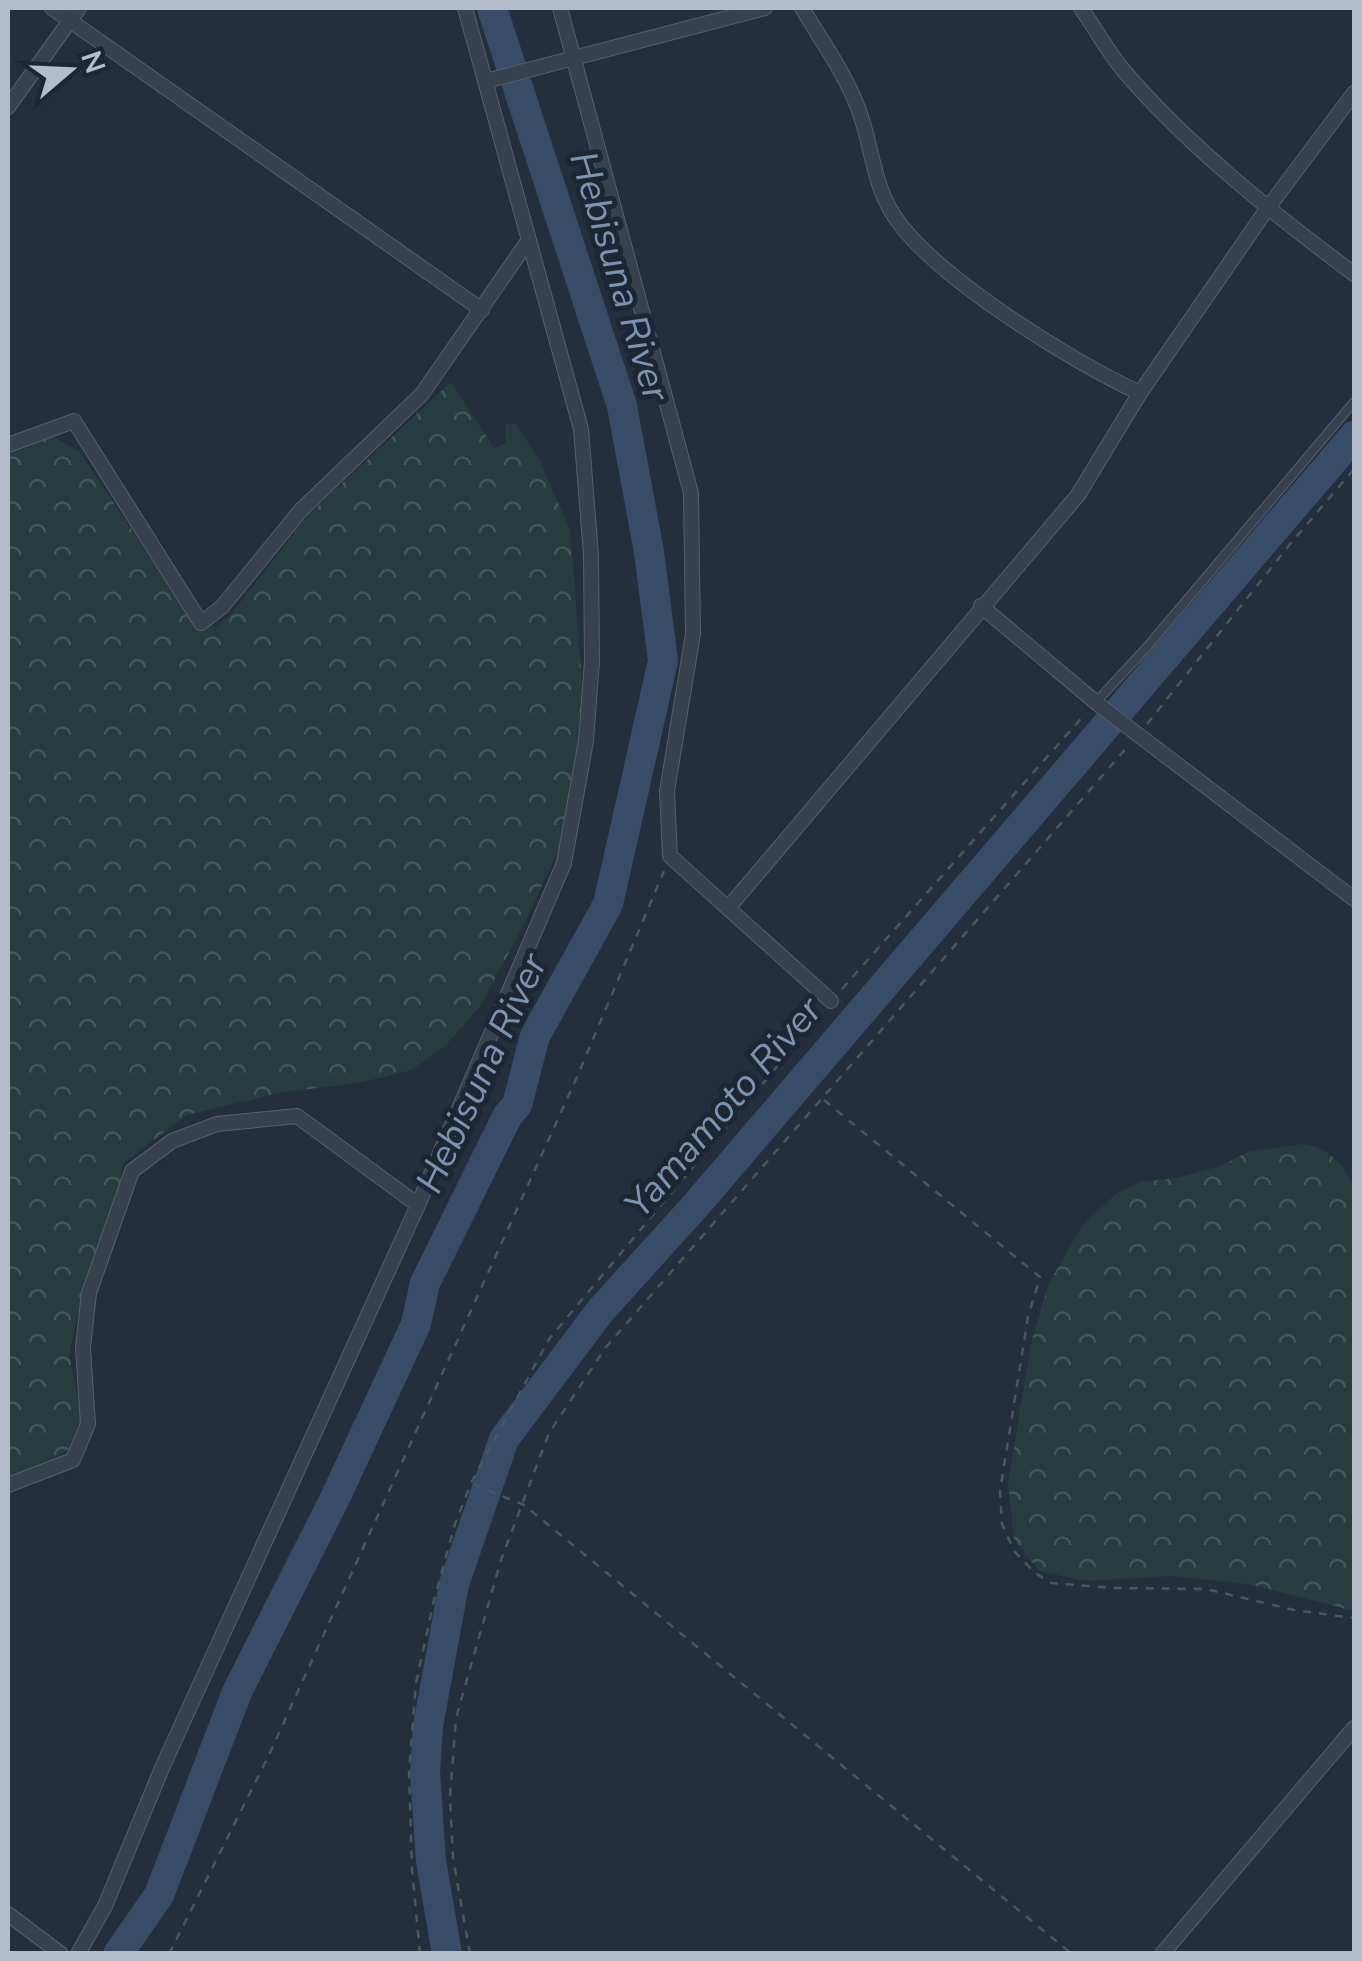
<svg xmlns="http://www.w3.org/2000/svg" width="1362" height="1961" viewBox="0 0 1362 1961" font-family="'Nunito Sans',sans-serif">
  <defs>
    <pattern id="forest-crowns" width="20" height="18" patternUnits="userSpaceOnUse" patternTransform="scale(2.5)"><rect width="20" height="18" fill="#263c3f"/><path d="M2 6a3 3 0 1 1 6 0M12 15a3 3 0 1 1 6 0" fill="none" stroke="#435659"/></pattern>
  </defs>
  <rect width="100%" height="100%" fill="#242f3e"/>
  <g fill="url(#forest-crowns)">
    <polygon points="451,382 494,448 506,443 506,424 516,424 540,461 570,530 587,743 560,847 521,930 481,1005 445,1046 411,1070 362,1082 279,1093 187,1115 123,1163 116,1204 84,1288 69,1354 83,1423 71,1448 47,1463 8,1477 8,450 48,434 80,452 188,615 216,627 233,612 307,516"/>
    <path d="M1304 1144C1330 1149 1344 1164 1354 1187V1611L1248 1584 1172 1576 1086 1581 1039 1571 1014 1539 1008 1484 1031 1343 1049 1283 1082 1226 1117 1193 1140 1182 1178 1178 1220 1166 1250 1151Z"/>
  </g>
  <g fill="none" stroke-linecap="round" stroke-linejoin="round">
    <g stroke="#394c67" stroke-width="30">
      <polyline points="118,1954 159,1895 237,1692 335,1498 416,1324 425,1283 508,1115 517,1105 535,1036 608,904 663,661 649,552 622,406 492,8"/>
      <polyline points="447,1954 431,1861 425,1772 428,1726 454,1584 504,1439 601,1310 697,1204 1354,436"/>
    </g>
    <defs>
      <polyline id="lane" points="1096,702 1147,647 1354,402"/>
      <g id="street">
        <polyline points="52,8 482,310"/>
        <polyline points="560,8 691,493 693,634 667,791 670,856 831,1001"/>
        <path d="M802 8C821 40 845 73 858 108 871 141 872 177 890 209 924 271 1074 363 1140 393"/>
        <path d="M1081 8C1095 28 1108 52 1124 71 1188 146 1275 215 1354 274"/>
        <polyline points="486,81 765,8"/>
        <polyline points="8,107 79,8"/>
        <polyline points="8,445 74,421 201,623 222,607 301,510 422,394 528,241"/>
        <polyline points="981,606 1099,705 1354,899"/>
        <polyline points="729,907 1078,495 1140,393 1267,209 1354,93"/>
        <polyline points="8,1485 73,1460 88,1424 83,1347 89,1293 132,1171 172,1141 217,1124 297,1116 418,1205"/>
        <polyline points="8,1914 61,1954"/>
        <polyline points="78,1954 105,1906 162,1768 418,1205 564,863 586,741 592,661 591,555 581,429 465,8"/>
        <polyline points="1162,1954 1354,1728"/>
      </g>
    </defs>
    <use href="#lane" stroke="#565f6c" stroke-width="10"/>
    <use href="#street" stroke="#565f6c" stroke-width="16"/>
    <g stroke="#44595c" stroke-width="2.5" stroke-dasharray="8 8" stroke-linecap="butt">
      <polyline points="1147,724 1291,543 1354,469"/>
      <polyline points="842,989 1085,714"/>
      <polyline points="824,1100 1040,1277 1028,1317 1000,1491 1002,1524 1014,1551 1035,1573 1051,1583 1113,1588 1206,1589 1294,1610 1354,1618"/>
      <polyline points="473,1484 524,1505 1072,1954"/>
      <polyline points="169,1954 269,1755 577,1077 664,871"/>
      <polyline points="420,1954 412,1869 409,1772 416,1683 434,1600 455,1524 471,1483 549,1339 821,1014"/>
      <polyline points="470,1954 453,1858 450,1797 456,1718 501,1560 549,1433 606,1347 1129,745"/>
    </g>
    <use href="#lane" stroke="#38414e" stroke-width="8"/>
    <use href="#street" stroke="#38414e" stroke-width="14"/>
  </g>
  <g text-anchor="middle" stroke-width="10" stroke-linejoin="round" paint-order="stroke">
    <g font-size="38" font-style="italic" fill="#7c92b1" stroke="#1d2633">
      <text transform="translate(620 276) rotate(73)" y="13">Hebisuna River</text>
      <text transform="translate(481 1073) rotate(-65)" y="13">Hebisuna River</text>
      <text transform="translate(723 1107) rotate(-49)" y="13">Yamamoto River</text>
    </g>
  </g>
  <rect width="1362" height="1961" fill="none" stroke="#b4bcc9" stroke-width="20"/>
  <g transform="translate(70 70) rotate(71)" stroke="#1d2633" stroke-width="8" paint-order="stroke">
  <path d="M0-8L18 38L0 25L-18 38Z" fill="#b4bcc9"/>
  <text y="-15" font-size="28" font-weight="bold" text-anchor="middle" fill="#b4bcc9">N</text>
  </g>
</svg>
